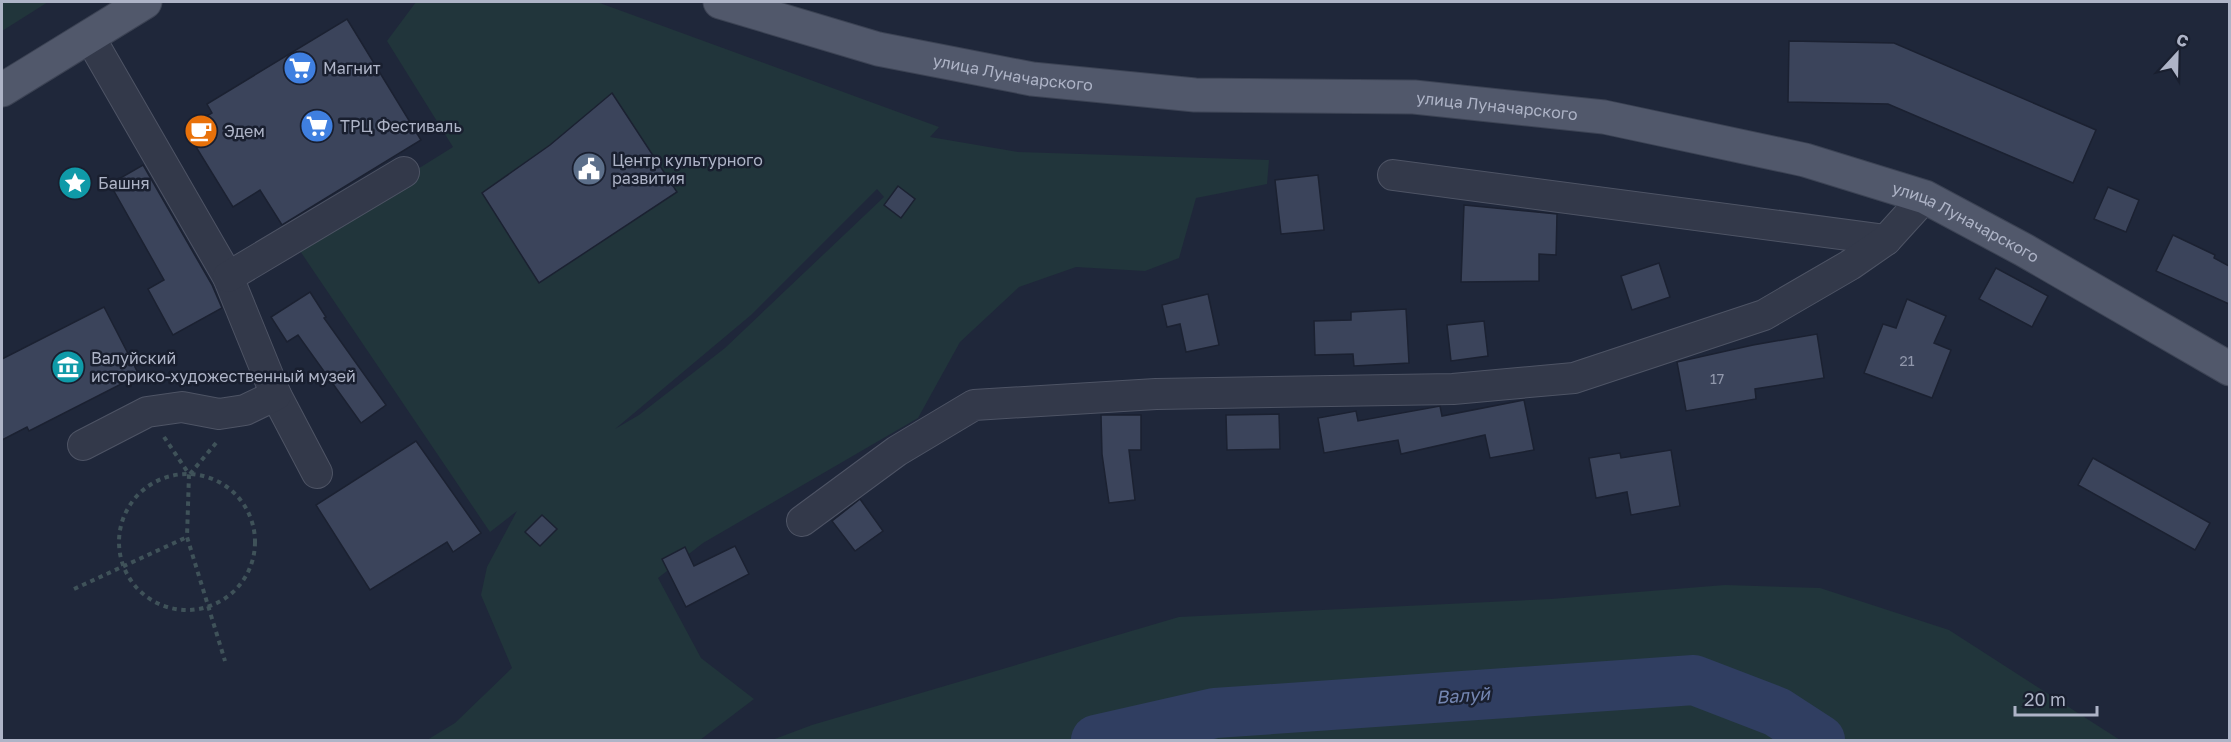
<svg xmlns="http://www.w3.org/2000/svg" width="2231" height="742" viewBox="0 0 2231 742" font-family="'Golos Text',sans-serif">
  <rect width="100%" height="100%" fill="#1f273a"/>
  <g fill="#21353b" fill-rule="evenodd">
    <polygon points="2,2 48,2 2,31"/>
    <path d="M416 2H597L939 127 930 137 1018 152 1269 160 1267 184 1196 198 1179 258 1145 271 1076 267 1019 287 960 342 918 418 703 543 658 578 701 658 754 699 700 740H427L455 723 512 668 481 595 487 567 517 511 490 532 296 245 453 147 387 41ZM877 189 884 197 725 348 639 415 615 429 751 315Z"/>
    <polygon points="1725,585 1820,588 1949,630 2120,740 772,740 812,725 1179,617 1551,599"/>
  </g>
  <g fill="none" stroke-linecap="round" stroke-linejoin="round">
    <polyline stroke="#303e61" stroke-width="50" points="1096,740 1215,713 1694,680 1777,712 1820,740"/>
  </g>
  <g fill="#3b445b" stroke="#1b2131" stroke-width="1.5">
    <polygon points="347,19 421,140 282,225 260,190 233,207 185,129 212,113 207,104"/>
    <polygon points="1789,41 1894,43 2096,130 2073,183 1888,104 1788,102"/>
    <polygon points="612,93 677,192 539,283 482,193 550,145"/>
    <polygon points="143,165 212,285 222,308 173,335 148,289 164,280 110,184"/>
    <polygon points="1318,175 1324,230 1281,234 1275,180"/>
    <polygon points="898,186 915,199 901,218 884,205"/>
    <polygon points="2108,187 2139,200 2126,232 2094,219"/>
    <polygon points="1464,205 1557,214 1556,255 1539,254 1539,281 1461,282"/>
    <polygon points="2173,235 2215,255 2214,258 2229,266 2229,304 2156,271"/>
    <polygon points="1659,263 1670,297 1632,310 1621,276"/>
    <polygon points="1996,268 2048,296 2032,327 1979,299"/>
    <polygon points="310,292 326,317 324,318 386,405 361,423 298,335 287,342 271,317"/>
    <polygon points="1208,294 1219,345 1186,352 1180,324 1167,327 1162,305"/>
    <polygon points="1907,299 1946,316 1934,343 1951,350 1932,398 1864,373 1883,324 1896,328"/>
    <polygon points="104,307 139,375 29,431 27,427 2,440 2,359"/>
    <polygon points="1406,309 1409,363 1354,366 1353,354 1315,355 1314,321 1351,320 1351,312"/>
    <polygon points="1484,321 1488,356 1451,361 1447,325"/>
    <polygon points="1817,334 1824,378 1755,389 1756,399 1686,411 1677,362 1753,345"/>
    <polygon points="1524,400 1534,450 1490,458 1485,435 1401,454 1398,440 1324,453 1318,418 1356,411 1358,421 1440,406 1442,416"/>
    <polygon points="1279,414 1280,449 1227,450 1226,415"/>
    <polygon points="1101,415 1141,415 1141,450 1129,450 1135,500 1109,503 1102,454"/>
    <polygon points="416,441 481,533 453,552 447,542 370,590 316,505"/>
    <polygon points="1671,450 1680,506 1631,515 1627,492 1596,498 1589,458 1620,453 1621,458"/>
    <polygon points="2093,458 2210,523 2195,550 2078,485"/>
    <polygon points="860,499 883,531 855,551 832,521"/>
    <polygon points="542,515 557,529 540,546 525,532"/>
    <polygon points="735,546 749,574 686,607 662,559 685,547 694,566"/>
  </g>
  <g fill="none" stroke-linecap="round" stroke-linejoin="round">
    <defs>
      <g id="minor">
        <polyline points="89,36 228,277 276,395 317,473"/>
        <polyline points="1393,175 1886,240"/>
        <polyline points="228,277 404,172"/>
        <polyline points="83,445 147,412 182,407 219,414 245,410 276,395"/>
        <polyline points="802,521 897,451 974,405 1156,394 1453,389 1574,378 1764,315 1850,265 1886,240 1925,197"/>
      </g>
      <g id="major">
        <path id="s1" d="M720 2 878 49 1032 79 1195 95 1414 97 1604 117 1805 160 1925 197 2024 250 2230 369"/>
        <polyline points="2,90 145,2"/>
      </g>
    </defs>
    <use href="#minor" stroke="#4e5465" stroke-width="32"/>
    <use href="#major" stroke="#3c4354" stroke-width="35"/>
    <g stroke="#3f5259" stroke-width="4" stroke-dasharray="4.5 4.5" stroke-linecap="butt">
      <polyline points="164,437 189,474 187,537 225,661"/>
      <polyline points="190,474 216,443"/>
      <circle cx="187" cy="542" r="68"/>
      <polyline points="74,589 187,537"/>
    </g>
    <use href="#minor" stroke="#33394a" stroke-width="30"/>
    <use href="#major" stroke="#51586b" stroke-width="33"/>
  </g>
  <defs>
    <symbol id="supermarket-disc" viewBox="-11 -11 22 22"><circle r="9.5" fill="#3f7fe0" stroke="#191f2f"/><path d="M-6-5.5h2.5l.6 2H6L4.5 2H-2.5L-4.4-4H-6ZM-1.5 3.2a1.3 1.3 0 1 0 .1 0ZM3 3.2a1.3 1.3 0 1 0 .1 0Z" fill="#fff"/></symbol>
    <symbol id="cafe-disc" viewBox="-11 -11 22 22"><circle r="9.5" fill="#e8710a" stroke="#191f2f"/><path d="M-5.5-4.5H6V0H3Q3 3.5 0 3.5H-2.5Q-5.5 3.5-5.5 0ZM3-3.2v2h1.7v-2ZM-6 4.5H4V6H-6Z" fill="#fff"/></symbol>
    <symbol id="civic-disc" viewBox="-11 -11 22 22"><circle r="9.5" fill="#5c6f8a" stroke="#191f2f"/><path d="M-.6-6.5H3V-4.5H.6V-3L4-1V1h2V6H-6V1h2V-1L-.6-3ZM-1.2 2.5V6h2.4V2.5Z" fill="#fff"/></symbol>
    <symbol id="sight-disc" viewBox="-11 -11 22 22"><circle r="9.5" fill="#0f9aa8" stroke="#191f2f"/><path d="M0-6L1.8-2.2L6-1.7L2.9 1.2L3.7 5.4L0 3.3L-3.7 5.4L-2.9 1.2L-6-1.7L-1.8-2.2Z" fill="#fff"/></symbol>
    <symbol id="museum-disc" viewBox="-11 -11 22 22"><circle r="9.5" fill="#0f9aa8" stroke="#191f2f"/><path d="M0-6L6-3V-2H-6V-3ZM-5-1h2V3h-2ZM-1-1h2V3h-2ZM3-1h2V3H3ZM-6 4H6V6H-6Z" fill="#fff"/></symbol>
  </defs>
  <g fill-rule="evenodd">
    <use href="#supermarket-disc" x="281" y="49" width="38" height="38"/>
    <use href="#supermarket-disc" x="298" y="107" width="38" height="38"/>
    <use href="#cafe-disc" x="182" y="112" width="38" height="38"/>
    <use href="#civic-disc" x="570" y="150" width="38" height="38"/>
    <use href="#sight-disc" x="56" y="164" width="38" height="38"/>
    <use href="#museum-disc" x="49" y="348" width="38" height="38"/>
  </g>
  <g text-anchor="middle" stroke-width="5" stroke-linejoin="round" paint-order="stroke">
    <g font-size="14" fill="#9198ac">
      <text x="1907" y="366">21</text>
      <text x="1717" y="384">17</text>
    </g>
    <g font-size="16" fill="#aeb4c7" stroke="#191f2f" text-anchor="start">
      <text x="323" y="74">Магнит</text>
      <text x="340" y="132">ТРЦ Фестиваль</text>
      <text x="224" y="137">Эдем</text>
      <text x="612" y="166">Центр культурного<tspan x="612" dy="18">развития</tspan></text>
      <text x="98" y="189">Башня</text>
      <text x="91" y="364">Валуйский<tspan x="91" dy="18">историко-художественный музей</tspan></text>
    </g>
    <g font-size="16" fill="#aeb4c7" stroke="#191f2f">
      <text dy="6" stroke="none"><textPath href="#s1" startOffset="302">улица Луначарского</textPath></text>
      <text dy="6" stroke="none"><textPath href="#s1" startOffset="788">улица Луначарского</textPath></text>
      <text dy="6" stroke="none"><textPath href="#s1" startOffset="1274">улица Луначарского</textPath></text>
    </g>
    <g font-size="18" font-style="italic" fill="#7486b2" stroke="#191f2f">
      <text transform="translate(1463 696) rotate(-4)" y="6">Валуй</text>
    </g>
  </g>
  <rect width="2231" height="742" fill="none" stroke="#aeb4c7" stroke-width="6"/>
  <g transform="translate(2177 54) rotate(22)" stroke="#191f2f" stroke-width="4.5" paint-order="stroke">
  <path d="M0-4.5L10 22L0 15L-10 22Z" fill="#aeb4c7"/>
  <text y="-9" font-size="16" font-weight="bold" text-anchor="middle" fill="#aeb4c7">С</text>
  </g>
  <path d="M2015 706v9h82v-9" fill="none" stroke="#aeb4c7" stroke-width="3"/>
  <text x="2024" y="706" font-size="18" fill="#aeb4c7" stroke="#191f2f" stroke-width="4.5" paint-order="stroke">20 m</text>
</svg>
